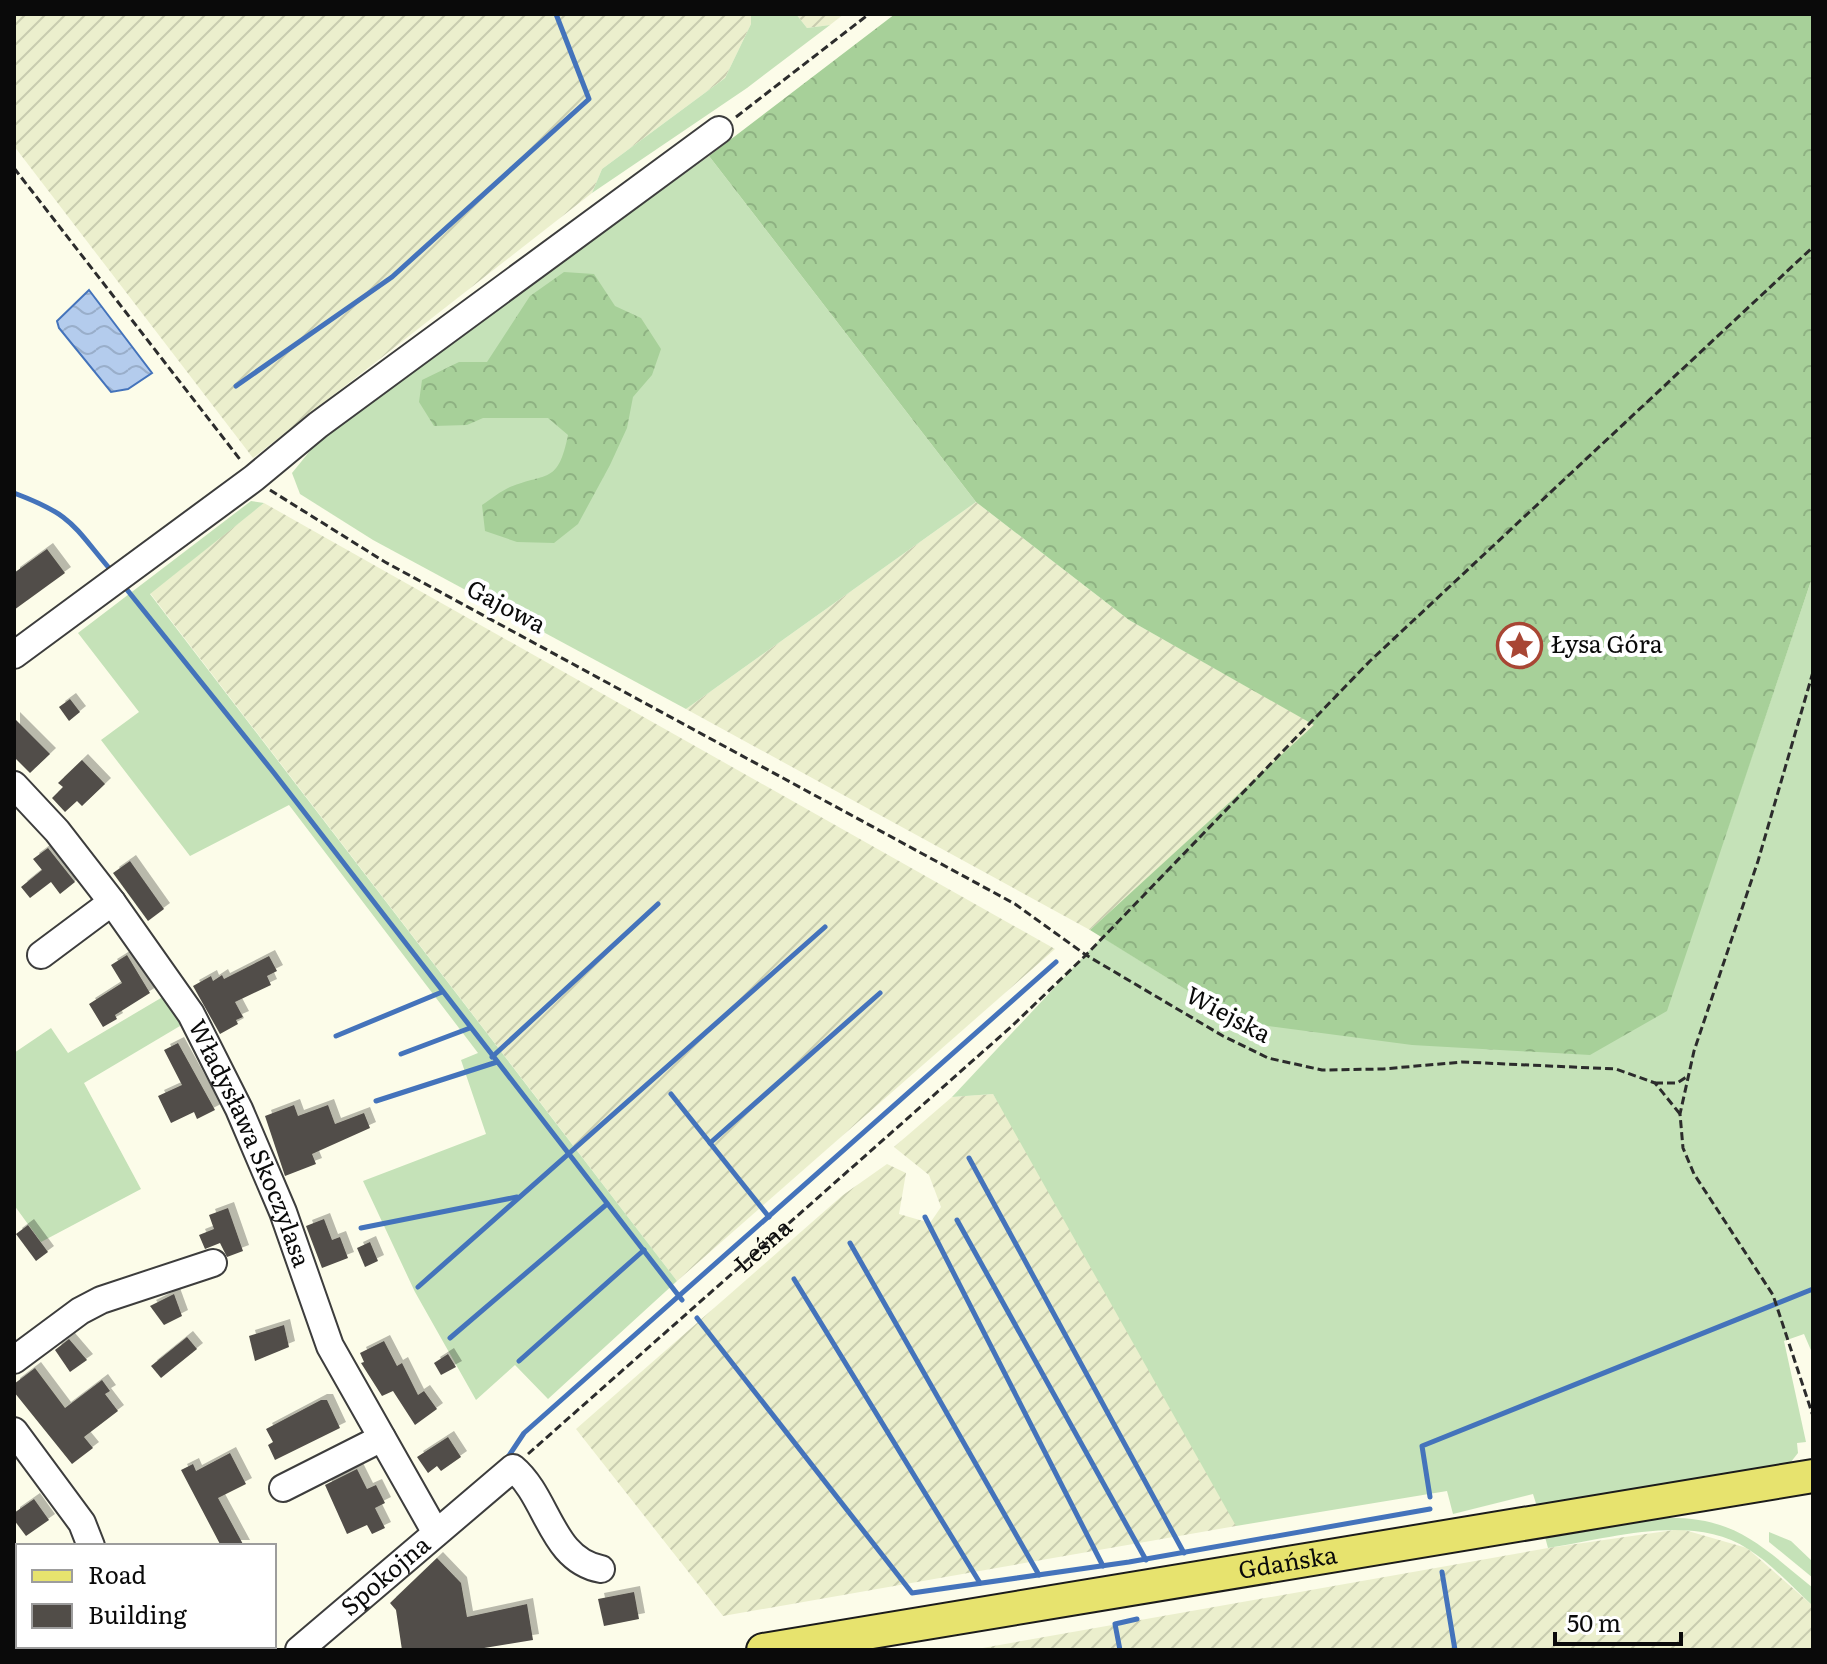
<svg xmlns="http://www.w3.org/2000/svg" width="1827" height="1664" viewBox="0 0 1827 1664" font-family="Literata,serif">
  <defs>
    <pattern id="farmland-furrows" width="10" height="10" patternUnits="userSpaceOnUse" patternTransform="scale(2)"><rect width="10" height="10" fill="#ebefcd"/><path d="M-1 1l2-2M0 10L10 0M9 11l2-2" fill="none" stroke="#c8ccaf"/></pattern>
    <pattern id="forest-crowns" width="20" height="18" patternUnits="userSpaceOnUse" patternTransform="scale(2)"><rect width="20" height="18" fill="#a7d099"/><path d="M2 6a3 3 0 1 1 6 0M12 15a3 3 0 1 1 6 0" fill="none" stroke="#8eb182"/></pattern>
    <pattern id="water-waves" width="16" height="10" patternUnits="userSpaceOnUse" patternTransform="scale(2)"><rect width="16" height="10" fill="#b4cced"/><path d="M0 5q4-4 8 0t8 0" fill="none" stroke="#99aeca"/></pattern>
    <filter id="shadow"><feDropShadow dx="6" dy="-6" stdDeviation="0" flood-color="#0004"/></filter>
  </defs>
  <rect width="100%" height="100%" fill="#fcfce9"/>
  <g fill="url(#farmland-furrows)">
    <polygon points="14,14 751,14 751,24 725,78 602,169 592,193 253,458 14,146"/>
    <polygon points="796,14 844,14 830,25 807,28"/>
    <polygon points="976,502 1129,620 1315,725 1090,930 686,709"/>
    <polygon points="264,503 1055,949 677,1281 150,593"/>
    <polygon points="993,1094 1242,1498 1236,1526 723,1616 576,1429 843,1195 887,1164 906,1173 899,1214 930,1223 941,1207 929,1175 894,1147 952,1097"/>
    <polygon points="1681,1529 1747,1548 1813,1606 1813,1650 971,1650 1548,1548"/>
  </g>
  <g fill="#c5e2b8">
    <polygon points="751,14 796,14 807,28 830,25 747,88 592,193 602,169 725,78 751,24"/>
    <polygon points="709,156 976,502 686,709 373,540 300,494 292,473 322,436"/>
    <polygon points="251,501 264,503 150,594 677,1281 548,1399 515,1365 476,1400 415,1292 363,1181 486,1134 461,1060 478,1053 289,805 190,856 101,740 139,712 78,633"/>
    <polygon points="1813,575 1813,1355 1804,1334 1784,1341 1806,1442 1797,1443 1798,1453 1771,1487 1538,1510 1533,1494 1453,1514 1447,1491 1236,1526 993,1094 952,1097 1102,937 1238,1022 1666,1011"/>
    <polygon points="166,995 185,1023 84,1083 141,1189 41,1242 14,1205 14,1053 51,1028 68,1053"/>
    <path d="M1656 1518C1732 1514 1758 1543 1813 1588V1606C1792 1587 1772 1564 1748 1549 1692 1512 1609 1539 1548 1548L1545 1537Z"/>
    <polygon points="1769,1532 1791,1541 1813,1562 1813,1578 1769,1542"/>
  </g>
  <g fill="url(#forest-crowns)">
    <polygon points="895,14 1813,14 1813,575 1667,1011 1590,1055 1412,1045 1238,1022 1090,930 1314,725 1129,620 976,502 709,156"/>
    <path d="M564 272 594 274 615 306 641 318 661 349 652 375 633 397 627 428 610 465 578 524 554 543 517 542 485 531 482 505C491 499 501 491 510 487 548 472 558 484 568 435L548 418H483L467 425 434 426 419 402 422 380 459 362H487L530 296Z"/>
  </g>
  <polygon fill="url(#water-waves)" stroke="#4473bb" stroke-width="2" points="89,290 152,373 128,389 111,392 59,328 57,321"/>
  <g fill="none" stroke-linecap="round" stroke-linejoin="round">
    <g stroke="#4473bb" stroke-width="5">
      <polyline points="236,386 392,277 589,99 556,14"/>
      <path d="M14 493C72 515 71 523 109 568"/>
      <polyline points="124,586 274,773 682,1300"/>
      <polyline points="336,1036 442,992"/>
      <polyline points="401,1054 470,1028"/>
      <polyline points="492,1057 658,904"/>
      <polyline points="671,1094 769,1217"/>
      <polyline points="376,1101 497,1062"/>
      <polyline points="710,1143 880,993"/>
      <polyline points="969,1158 1184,1553"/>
      <polyline points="925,1217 1103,1566"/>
      <polyline points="957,1220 1146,1560"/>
      <polyline points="361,1228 517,1197"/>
      <polyline points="850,1243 1039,1575"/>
      <polyline points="794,1279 980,1583"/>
      <polyline points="418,1287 825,927"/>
      <polyline points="697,1318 912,1593 1129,1562 1430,1509"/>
      <polyline points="450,1338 607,1204"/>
      <polyline points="519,1361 644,1250"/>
      <polyline points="506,1460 524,1433 1056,962"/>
      <polyline points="1430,1497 1422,1446 1813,1289"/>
      <polyline points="1442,1572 1455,1650"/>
      <polyline points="1120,1650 1115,1624 1137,1619"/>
    </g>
  </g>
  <g fill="#514d48" filter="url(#shadow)">
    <polygon points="47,549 65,573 14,610 14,573"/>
    <polygon points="70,699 80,712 69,721 59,707"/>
    <polygon points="14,718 50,754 30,773 14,757"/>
    <polygon points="82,760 105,784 82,806 77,801 65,812 52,798 63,787 58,783"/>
    <polygon points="48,848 75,882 60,894 51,882 30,898 21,887 42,870 33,859"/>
    <polygon points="130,861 164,909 148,921 113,873"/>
    <polygon points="127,955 150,993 115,1015 117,1019 103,1027 89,1004 122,983 111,965"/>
    <polygon points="269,956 277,971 267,976 271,985 235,1002 243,1017 236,1020 238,1024 220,1034 193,986 211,976 213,981 222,975 224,979"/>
    <polygon points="178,1043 215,1110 197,1119 194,1112 171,1123 158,1096 182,1085 164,1050"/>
    <polygon points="294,1105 298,1116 328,1105 335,1124 364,1113 370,1128 312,1154 316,1164 285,1176 265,1116"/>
    <polygon points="228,1208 243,1251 227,1257 220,1243 205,1249 199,1235 214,1229 209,1215"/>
    <polygon points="324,1219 332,1240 340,1237 348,1258 322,1268 306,1226"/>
    <polygon points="28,1225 48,1252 36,1261 16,1234"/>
    <polygon points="370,1242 378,1261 365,1267 357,1248"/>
    <polygon points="174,1294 182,1316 164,1325 150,1306"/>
    <polygon points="284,1325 289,1347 255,1361 249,1336"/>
    <polygon points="187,1337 197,1349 161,1378 151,1366"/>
    <polygon points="69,1339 87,1360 70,1372 55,1350"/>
    <polygon points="384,1341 397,1366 402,1363 418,1395 424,1391 437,1409 415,1425 393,1391 382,1396 361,1363 364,1362 360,1353"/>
    <polygon points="448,1354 456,1367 441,1375 434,1363"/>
    <polygon points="35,1368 65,1408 102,1380 110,1391 105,1394 118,1411 84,1437 93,1448 72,1464 14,1392 14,1384"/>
    <polygon points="321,1400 327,1400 340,1428 275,1460 268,1445 273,1442 266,1429"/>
    <polygon points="448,1437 461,1457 441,1471 437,1466 428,1473 417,1457"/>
    <polygon points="230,1453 246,1484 218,1498 244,1546 221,1546 181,1470 193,1464 196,1471"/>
    <polygon points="357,1469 367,1489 376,1485 385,1503 375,1508 385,1528 372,1534 367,1525 347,1534 325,1485"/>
    <polygon points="34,1499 49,1520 26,1536 14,1520 14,1513"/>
    <polygon points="437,1558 461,1583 467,1617 527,1604 533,1640 472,1650 402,1650 396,1610 390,1603"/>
    <polygon points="634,1592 639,1619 604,1626 598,1599"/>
  </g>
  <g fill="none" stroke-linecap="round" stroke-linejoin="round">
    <defs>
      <g id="minor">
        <polyline points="14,655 254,478 318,425 719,130"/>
        <path id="s2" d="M14 785 57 831 112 902 191 1014 239 1109 283 1212 330 1346 436 1533"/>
        <polyline points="41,955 112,902"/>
        <polyline points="14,1360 80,1311 101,1300 213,1263"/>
        <polyline points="14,1431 82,1523 91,1546"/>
        <polyline points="283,1488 382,1438"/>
        <polyline points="100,1646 101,1650"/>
        <path id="s3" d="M299 1650 513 1468C548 1497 551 1560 601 1569"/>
      </g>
      <g id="major">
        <path id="s4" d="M763 1650 1813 1476"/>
      </g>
    </defs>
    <use href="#minor" stroke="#3d3d3d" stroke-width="30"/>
    <use href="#major" stroke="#1b1b1b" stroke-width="36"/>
    <g stroke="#2c2c2c" stroke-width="3" stroke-dasharray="8 4" stroke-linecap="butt">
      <polyline points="736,117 869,14"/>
      <polyline points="14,168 242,462"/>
      <polyline points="270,490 385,562 1015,904 1086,955 1223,1036 1268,1058 1322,1070 1383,1069 1462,1062 1616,1069 1655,1083 1680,1114"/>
      <polyline points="1813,672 1758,861 1694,1051 1680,1114 1683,1148 1694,1174 1773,1295 1813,1416"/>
      <polyline points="1655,1083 1677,1083 1688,1076"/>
      <path id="s1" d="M528 1454 1012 1026 1086 955 1370 661 1813 247"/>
    </g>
    <use href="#minor" stroke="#fff" stroke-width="26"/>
    <use href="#major" stroke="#e7e36e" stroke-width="32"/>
  </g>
  <defs>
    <symbol id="sight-ring" viewBox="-11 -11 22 22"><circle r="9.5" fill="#fff" stroke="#a84634" stroke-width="1.5"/><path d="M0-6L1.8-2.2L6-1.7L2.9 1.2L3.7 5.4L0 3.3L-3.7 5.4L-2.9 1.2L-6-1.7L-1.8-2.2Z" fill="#a84634"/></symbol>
  </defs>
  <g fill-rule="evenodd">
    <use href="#sight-ring" x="1494" y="620" width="51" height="51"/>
  </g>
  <g text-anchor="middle" stroke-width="8" stroke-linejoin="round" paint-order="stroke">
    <g font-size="24" fill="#0a0a0a" stroke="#fff">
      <text transform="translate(506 607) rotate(28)" y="8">Gajowa</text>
      <text transform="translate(1228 1015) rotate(28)" y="8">Wiejska</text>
      <text dy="8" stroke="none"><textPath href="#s2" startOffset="432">Władysława Skoczylasa</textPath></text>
      <text dy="8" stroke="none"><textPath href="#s1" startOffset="314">Leśna</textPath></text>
      <text dy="8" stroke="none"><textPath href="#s4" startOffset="532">Gdańska</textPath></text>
      <text dy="8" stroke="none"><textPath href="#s3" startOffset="114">Spokojna</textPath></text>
    </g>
    <g font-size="24" fill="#0a0a0a" stroke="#fff" text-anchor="start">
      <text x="1551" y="653">Łysa Góra</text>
    </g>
  </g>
  <rect width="1827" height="1664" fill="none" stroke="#0a0a0a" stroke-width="32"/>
  <rect x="16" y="1544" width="260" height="104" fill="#ffffff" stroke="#9d9d9d" stroke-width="2"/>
  <rect x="32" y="1570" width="40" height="12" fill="#e7e36e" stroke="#9d9d9d" stroke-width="2"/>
  <text x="88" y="1584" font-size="24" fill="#0a0a0a">Road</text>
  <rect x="32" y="1604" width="40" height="24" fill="#514d48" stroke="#9d9d9d" stroke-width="2"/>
  <text x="88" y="1624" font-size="24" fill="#0a0a0a">Building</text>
  <path d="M1555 1632v12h126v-12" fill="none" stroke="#0a0a0a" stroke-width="4"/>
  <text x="1567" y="1632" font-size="24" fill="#0a0a0a" stroke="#ffffff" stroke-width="6" paint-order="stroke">50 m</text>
</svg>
